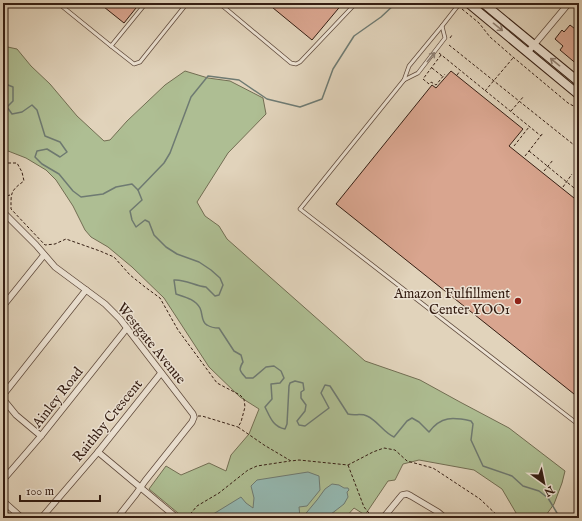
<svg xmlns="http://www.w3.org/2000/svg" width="582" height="521" viewBox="0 0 582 521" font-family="'IM FELL English',serif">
  <rect width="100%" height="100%" fill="#e1d3bb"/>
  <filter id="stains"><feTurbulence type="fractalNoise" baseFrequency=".005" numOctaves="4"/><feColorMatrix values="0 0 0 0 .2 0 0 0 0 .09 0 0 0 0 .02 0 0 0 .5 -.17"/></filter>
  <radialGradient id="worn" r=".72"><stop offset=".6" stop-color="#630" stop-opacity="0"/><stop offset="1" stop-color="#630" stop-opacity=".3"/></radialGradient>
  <polygon fill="#aebe93" stroke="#726e53" points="3,46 17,49 31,66 50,84 77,116 104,141 110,140 127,121 165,85 185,71 208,78 230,81 263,98 266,114 228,153 197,202 205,216 219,226 227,239 365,361 420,380 460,402 509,428 565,471 562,483 554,504 544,518 519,518 502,489 474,470 419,460 403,464 395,480 388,481 365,515 354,508 345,518 184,518 149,489 166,466 181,475 209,463 226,471 231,455 249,434 259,409 240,397 209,367 164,298 132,267 108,247 91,237 85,230 73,206 56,180 46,170 26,158 3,149"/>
  <polygon fill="#94b8b1" stroke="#6e7a72" points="308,472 319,476 320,490 307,506 299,507 300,517 302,518 317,500 325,489 332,484 339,485 344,488 348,488 349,490 347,492 348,497 344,504 326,518 210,518 210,516 241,497 246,503 253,508 254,498 251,486 257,480"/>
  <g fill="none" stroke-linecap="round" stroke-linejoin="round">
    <g stroke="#6e7a72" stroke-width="1.5">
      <path d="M3 85H8L13 87V101L7 107 12 114 22 112 32 105 37 110 45 136 60 142 67 152 60 157 47 149 37 151 35 157 42 164 59 174 73 191 81 197 103 194 116 187 132 184 138 190 142 200 130 211 132 220 136 227 145 220 149 222 154 235 166 247 177 254 199 262 211 270 220 278 223 285 219 295 215 296 206 287C195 286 185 279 174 280L176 294C185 297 195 299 200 308 203 314 201 322 207 325 210 327 216 328 219 328L234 351 241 355 243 362C238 370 240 371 246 378H253L266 367 274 366 281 371 284 378 280 383 271 384 272 399 265 407C270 417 273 427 285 429L287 424 289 386 290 383 295 381 303 383 304 390 301 392V398L306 405 305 411 297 421 299 425 305 426 329 408 321 393 325 385 330 386 348 414C355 416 361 413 367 416 378 421 383 432 394 437L407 421 412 418 419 422 429 432C441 416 453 417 471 421L473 424 471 440 483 466 512 476 523 486 539 491 548 498 560 518"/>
      <polyline points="138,190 164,163 170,153 191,97 208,76 239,80 267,99 300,107 322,99 333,69 354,36 381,17 396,3"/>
    </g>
  </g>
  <g fill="#d9a58f" stroke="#351e13">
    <polygon points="99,3 140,3 124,23"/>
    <polygon points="267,3 343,3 312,40"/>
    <polygon points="570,25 579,32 579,66 560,50 563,46 555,39 562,30 564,32"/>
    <polygon points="451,71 523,129 509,146 579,202 579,398 336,204 432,85 436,88"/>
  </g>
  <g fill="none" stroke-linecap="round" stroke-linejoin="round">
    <defs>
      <g id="service">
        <polyline points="58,3 111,46 146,3"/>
        <polyline points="219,3 291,63 296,64 300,62 356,3"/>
        <polyline points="460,3 442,26 409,66 404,80 300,209 579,425"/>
        <polyline points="111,46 134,64 140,62 184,7"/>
        <polyline points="404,80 418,73 445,38 442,26"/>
      </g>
      <g id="minor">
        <polyline points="528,52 569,3"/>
        <polyline points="3,212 36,245 55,267 105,304 120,319 193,414 194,417 192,422 145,481 136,494 117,518"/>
        <polyline points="3,306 44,255"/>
        <polyline points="3,395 86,290"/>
        <polyline points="3,399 16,415 41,436"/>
        <polyline points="98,452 177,518"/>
        <polyline points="3,480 41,436 127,328"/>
        <polyline points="3,501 22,518"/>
        <polyline points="39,518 43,516 98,452 161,373"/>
        <polyline points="383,518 402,495 407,494 411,496 438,512 445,518"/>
      </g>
      <g id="secondary">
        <polyline points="468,3 579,95"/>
        <polyline points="483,3 579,82"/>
      </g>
    </defs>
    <use href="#service" stroke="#604b3d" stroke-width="4.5"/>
    <use href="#minor" stroke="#604b3d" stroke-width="7"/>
    <use href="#secondary" stroke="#351e13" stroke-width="10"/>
    <g stroke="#351e13" stroke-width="1" stroke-dasharray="3 2" stroke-linecap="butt">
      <polyline points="500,7 503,3"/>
      <polyline points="462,9 479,23 490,37 513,57 568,103 579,109"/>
      <polyline points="450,38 452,35"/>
      <polyline points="449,45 579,149"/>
      <polyline points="439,53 541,136"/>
      <polyline points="441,55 423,79 429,84 431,82 436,85 445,74"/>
      <polyline points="432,68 442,76"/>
      <polyline points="457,75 460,71"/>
      <polyline points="485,91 513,58"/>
      <polyline points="511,111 524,96"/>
      <polyline points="514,146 529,127"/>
      <polyline points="529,151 579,192"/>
      <polyline points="525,156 543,133"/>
      <path d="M3 163H17L22 172 24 181C10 191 11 193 11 209L45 245 55 244 66 239 100 251 114 257 130 275 145 287 160 298 178 330 217 383 240 395 244 399 245 407 241 422 238 427 264 445 291 461 299 460 348 465 373 452 384 448 395 450 407 461 433 468 480 499 500 518"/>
      <polyline points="544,171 553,160"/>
      <polyline points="563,187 572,174"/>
      <polyline points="3,197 10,195"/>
      <polyline points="198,416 202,416 238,427"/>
      <polyline points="348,465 364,507 373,518"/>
      <polyline points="187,518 197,506 219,493 248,470 257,466 290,461"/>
    </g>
    <use href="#service" stroke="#ece2d3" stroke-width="3"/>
    <use href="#minor" stroke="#ece2d3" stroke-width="5.5"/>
    <use href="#secondary" stroke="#ece2d3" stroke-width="8"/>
  </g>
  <defs><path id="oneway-shaft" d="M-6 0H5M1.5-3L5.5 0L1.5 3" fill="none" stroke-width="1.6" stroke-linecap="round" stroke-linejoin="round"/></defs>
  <g stroke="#908073">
    <use href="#oneway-shaft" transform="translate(498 27) rotate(39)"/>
    <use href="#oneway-shaft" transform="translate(431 57) rotate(-51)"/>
    <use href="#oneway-shaft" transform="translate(555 62) rotate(-141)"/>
  </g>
  <circle fill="#8f2418" stroke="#ece2d3" stroke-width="1.5" cx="518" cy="301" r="4"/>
  <g text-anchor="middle" stroke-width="3" stroke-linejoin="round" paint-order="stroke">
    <g font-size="14" fill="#351e13" stroke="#ece2d3" text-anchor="end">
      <text x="510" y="298">Amazon Fulfillment<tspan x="510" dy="16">Center YOO1</tspan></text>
    </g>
    <g font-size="14" fill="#351e13" stroke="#ece2d3">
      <text transform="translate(152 343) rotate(51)" y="5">Westgate Avenue</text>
      <text transform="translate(57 397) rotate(-52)" y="5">Ainley Road</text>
      <text transform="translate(107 420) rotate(-51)" y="5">Raithby Crescent</text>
    </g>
  </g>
  <rect width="582" height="521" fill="none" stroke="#e1d3bb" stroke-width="16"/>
  <rect x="4" y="4" width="574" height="513" fill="none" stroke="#351e13" stroke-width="2"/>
  <rect x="8" y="8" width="566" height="505" fill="none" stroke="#351e13"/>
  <g transform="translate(544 483) rotate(147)" stroke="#ece2d3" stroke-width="3" paint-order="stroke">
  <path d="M0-3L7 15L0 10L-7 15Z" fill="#351e13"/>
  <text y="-6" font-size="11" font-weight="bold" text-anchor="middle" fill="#351e13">N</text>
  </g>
  <path d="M20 495v6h80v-6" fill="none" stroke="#351e13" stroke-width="2"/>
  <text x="26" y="495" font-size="12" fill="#351e13" stroke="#ece2d3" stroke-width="3" paint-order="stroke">100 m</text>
  <rect width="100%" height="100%" filter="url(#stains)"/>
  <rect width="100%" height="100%" fill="url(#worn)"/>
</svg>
